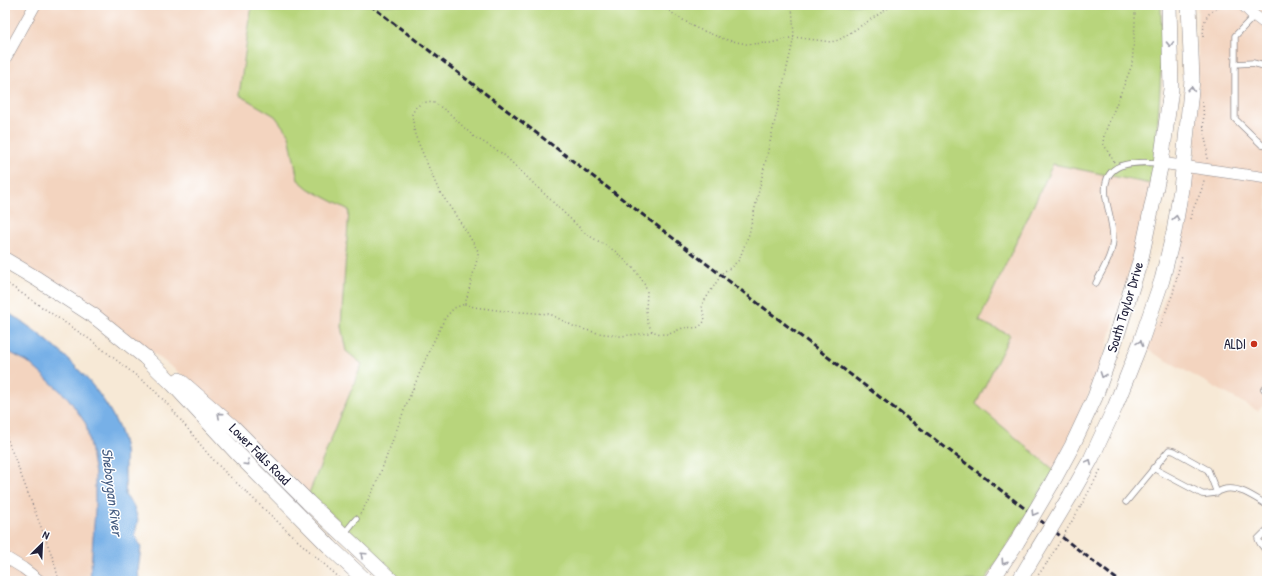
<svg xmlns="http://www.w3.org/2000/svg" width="1272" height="586" viewBox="0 0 1272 586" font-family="'Patrick Hand',sans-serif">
  <rect width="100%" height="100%" fill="#fff"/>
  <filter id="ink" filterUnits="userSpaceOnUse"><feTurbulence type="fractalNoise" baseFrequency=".025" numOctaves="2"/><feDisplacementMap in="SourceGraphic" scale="8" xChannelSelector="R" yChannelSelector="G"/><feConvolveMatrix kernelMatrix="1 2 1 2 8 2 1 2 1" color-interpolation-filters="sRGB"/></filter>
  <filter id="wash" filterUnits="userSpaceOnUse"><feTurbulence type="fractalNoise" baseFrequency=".012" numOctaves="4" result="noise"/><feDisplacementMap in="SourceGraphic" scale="16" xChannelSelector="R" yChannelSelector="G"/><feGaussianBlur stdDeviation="0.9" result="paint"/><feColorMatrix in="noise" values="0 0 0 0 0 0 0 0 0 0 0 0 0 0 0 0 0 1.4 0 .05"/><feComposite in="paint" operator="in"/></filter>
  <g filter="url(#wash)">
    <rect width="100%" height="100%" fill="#f7e9d6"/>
    <g fill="#f3d4bf">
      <polygon points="5,5 252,5 239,95 275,116 289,135 298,180 309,189 349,210 341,326 346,351 362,364 309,493 189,380 97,311 5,253"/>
      <polygon points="1198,5 1267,5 1267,401 1258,411 1146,349 1160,313 1179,254 1187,217 1197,127"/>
      <polygon points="1053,164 1151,184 1144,222 1100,369 1054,470 976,404 1010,335 979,321"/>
      <polygon points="5,350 28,362 68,398 86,424 95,474 95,510 91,569 87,581 5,581"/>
    </g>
    <path fill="#b8d57b" stroke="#6d7c5b" d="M252 5H1161C1163 65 1159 125 1151 184L1053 164 979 321 1010 335 976 404 1054 470 985 581H401L309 493 362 364 346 351 341 326 349 210 309 189 298 180 289 135 275 116 239 95Z"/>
    <path fill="#77b0e7" stroke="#4c6991" d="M5 311C51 338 115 394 125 449 126 456 125 463 125 470 125 479 126 486 125 495L134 507 138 519 135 535 141 547 138 571 139 581H90L95 510V474L86 424 68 398 28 362 5 350Z"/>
  </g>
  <g filter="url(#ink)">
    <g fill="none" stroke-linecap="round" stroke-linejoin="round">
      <defs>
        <g id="service">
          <polyline points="1254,16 1235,36 1235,119 1262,145 1267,146"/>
          <polyline points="1235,64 1253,63 1264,66 1267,65"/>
          <path d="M1096 283C1103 269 1113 254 1113 238 1113 224 1108 211 1106 198 1100 159 1135 162 1161 163"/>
          <polyline points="1264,389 1267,386"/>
          <path d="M1153 468 1202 494C1213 496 1217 491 1226 489 1241 487 1255 498 1267 505"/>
          <polyline points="1126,502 1169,450 1174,451 1208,470 1217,493"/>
          <polyline points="1267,530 1258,539 1260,543 1267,552"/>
          <polyline points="344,534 356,519"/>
        </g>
        <g id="minor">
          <polyline points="1243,5 1251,13 1267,25"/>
          <polyline points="5,59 35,5"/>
          <polyline points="1161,163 1267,178"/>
          <polyline points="5,557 23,568 40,581"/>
        </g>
        <g id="secondary">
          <polyline points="5,260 37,279 94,316 145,357 173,384 238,454 330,547 366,581"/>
          <polyline points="179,380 233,427 308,502 392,581"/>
          <polyline points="1052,483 1072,446 1095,397 1116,338 1141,258 1161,163 1171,89 1169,5"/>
          <polyline points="1070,496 1091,459 1115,407 1140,344 1162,280 1174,232 1181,189 1192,80 1189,5"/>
          <polyline points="991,581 1017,542"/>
          <polyline points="1019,581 1035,554"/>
        </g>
      </defs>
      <use href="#service" stroke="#8c8688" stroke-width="7"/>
      <use href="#minor" stroke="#8c8688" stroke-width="12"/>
      <use href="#secondary" stroke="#8c8688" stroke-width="16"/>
      <g stroke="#8c8688" stroke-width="1.5" stroke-dasharray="1 3" stroke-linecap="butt">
        <polyline points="659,5 696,28 724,39 746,44 771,43 794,37 831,42 839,40 893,5"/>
        <path d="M1203 37C1204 17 1205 15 1222 5"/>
        <polyline points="1203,102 1204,132 1207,148 1207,160"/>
        <polyline points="1114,162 1103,143 1104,135 1132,65 1135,24 1135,5"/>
        <path d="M1190 219C1193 205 1202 194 1204 180"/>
        <polyline points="5,282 92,341 152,388 171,408 208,454 223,470 297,540 343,581"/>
        <polyline points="1160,327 1173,293 1182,256"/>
        <path d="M652 331 647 321 646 310 647 292 644 283 636 271 615 251 586 234 503 154 473 136 449 113 435 103 424 102 416 107 412 114 415 135 438 189 468 234 478 251V256L465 304 474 307 504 311 550 314 575 327 598 333 620 336 649 333 652 331C659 334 666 336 674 332 676 331 680 329 683 328 693 326 698 332 705 320L702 308 703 303 723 272 730 268 739 260 749 234 794 37 792 5"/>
        <polyline points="5,433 54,561 59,581"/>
        <polyline points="1081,506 1101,469"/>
        <polyline points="360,514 365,506 377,482 406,405 430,349 445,318 454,308 465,304"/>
        <polyline points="1036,578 1047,563"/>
      </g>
      <use href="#service" stroke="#fff" stroke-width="5.5"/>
      <use href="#minor" stroke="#fff" stroke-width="11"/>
      <use href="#secondary" stroke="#fff" stroke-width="15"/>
      <polyline stroke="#22223b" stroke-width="3" stroke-dasharray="6 3" stroke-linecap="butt" points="370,5 1119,581"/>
      <defs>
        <g id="secondary-bridge">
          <polyline points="1017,542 1052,483"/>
          <polyline points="1035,554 1070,496"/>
        </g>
      </defs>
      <use href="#secondary-bridge" stroke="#8c8688" stroke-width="16" stroke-linecap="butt"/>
      <polyline stroke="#8c8688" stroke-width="1.5" stroke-dasharray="1 3" stroke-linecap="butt" points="1047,563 1081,506"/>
      <use href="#secondary-bridge" stroke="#fff" stroke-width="15"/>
    </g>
    <defs><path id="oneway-chevron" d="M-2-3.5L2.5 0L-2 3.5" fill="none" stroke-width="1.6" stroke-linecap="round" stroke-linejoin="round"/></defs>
    <g stroke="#9c9ca7">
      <use href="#oneway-chevron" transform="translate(1170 44) rotate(88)"/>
      <use href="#oneway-chevron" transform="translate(1191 89) rotate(-85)"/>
      <use href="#oneway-chevron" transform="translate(1176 218) rotate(-80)"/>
      <use href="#oneway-chevron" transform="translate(1140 343) rotate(-70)"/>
      <use href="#oneway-chevron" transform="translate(1103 375) rotate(110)"/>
      <use href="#oneway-chevron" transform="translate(220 415) rotate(-138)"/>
      <use href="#oneway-chevron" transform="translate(1089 462) rotate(-62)"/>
      <use href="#oneway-chevron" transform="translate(247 463) rotate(45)"/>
      <use href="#oneway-chevron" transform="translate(1034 513) rotate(121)"/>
      <use href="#oneway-chevron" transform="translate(363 555) rotate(-137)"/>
      <use href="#oneway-chevron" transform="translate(1004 562) rotate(124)"/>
    </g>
  </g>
  <circle fill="#c8321e" stroke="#fff" stroke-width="1.5" cx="1254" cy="344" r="4"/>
  <g text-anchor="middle" stroke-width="3" stroke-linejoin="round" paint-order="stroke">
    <g font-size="14" fill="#22223b" stroke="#fff">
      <text transform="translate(1125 307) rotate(-73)" y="5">South Taylor Drive</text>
      <text transform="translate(260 454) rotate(45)" y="5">Lower Falls Road</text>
    </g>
    <g font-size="14" fill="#22223b" stroke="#fff" text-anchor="end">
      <text x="1246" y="349">ALDI</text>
    </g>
    <g font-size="15" font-style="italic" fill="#445b80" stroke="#fff">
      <text transform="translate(112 492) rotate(83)" y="5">Sheboygan River</text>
    </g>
  </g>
  <rect width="1272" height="586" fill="none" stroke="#fff" stroke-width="20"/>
  <g transform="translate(42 544) rotate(24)" stroke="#ffffff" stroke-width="3" paint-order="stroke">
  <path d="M0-3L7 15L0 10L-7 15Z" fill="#22223b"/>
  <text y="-6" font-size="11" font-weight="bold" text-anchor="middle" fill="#22223b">N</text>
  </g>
</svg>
